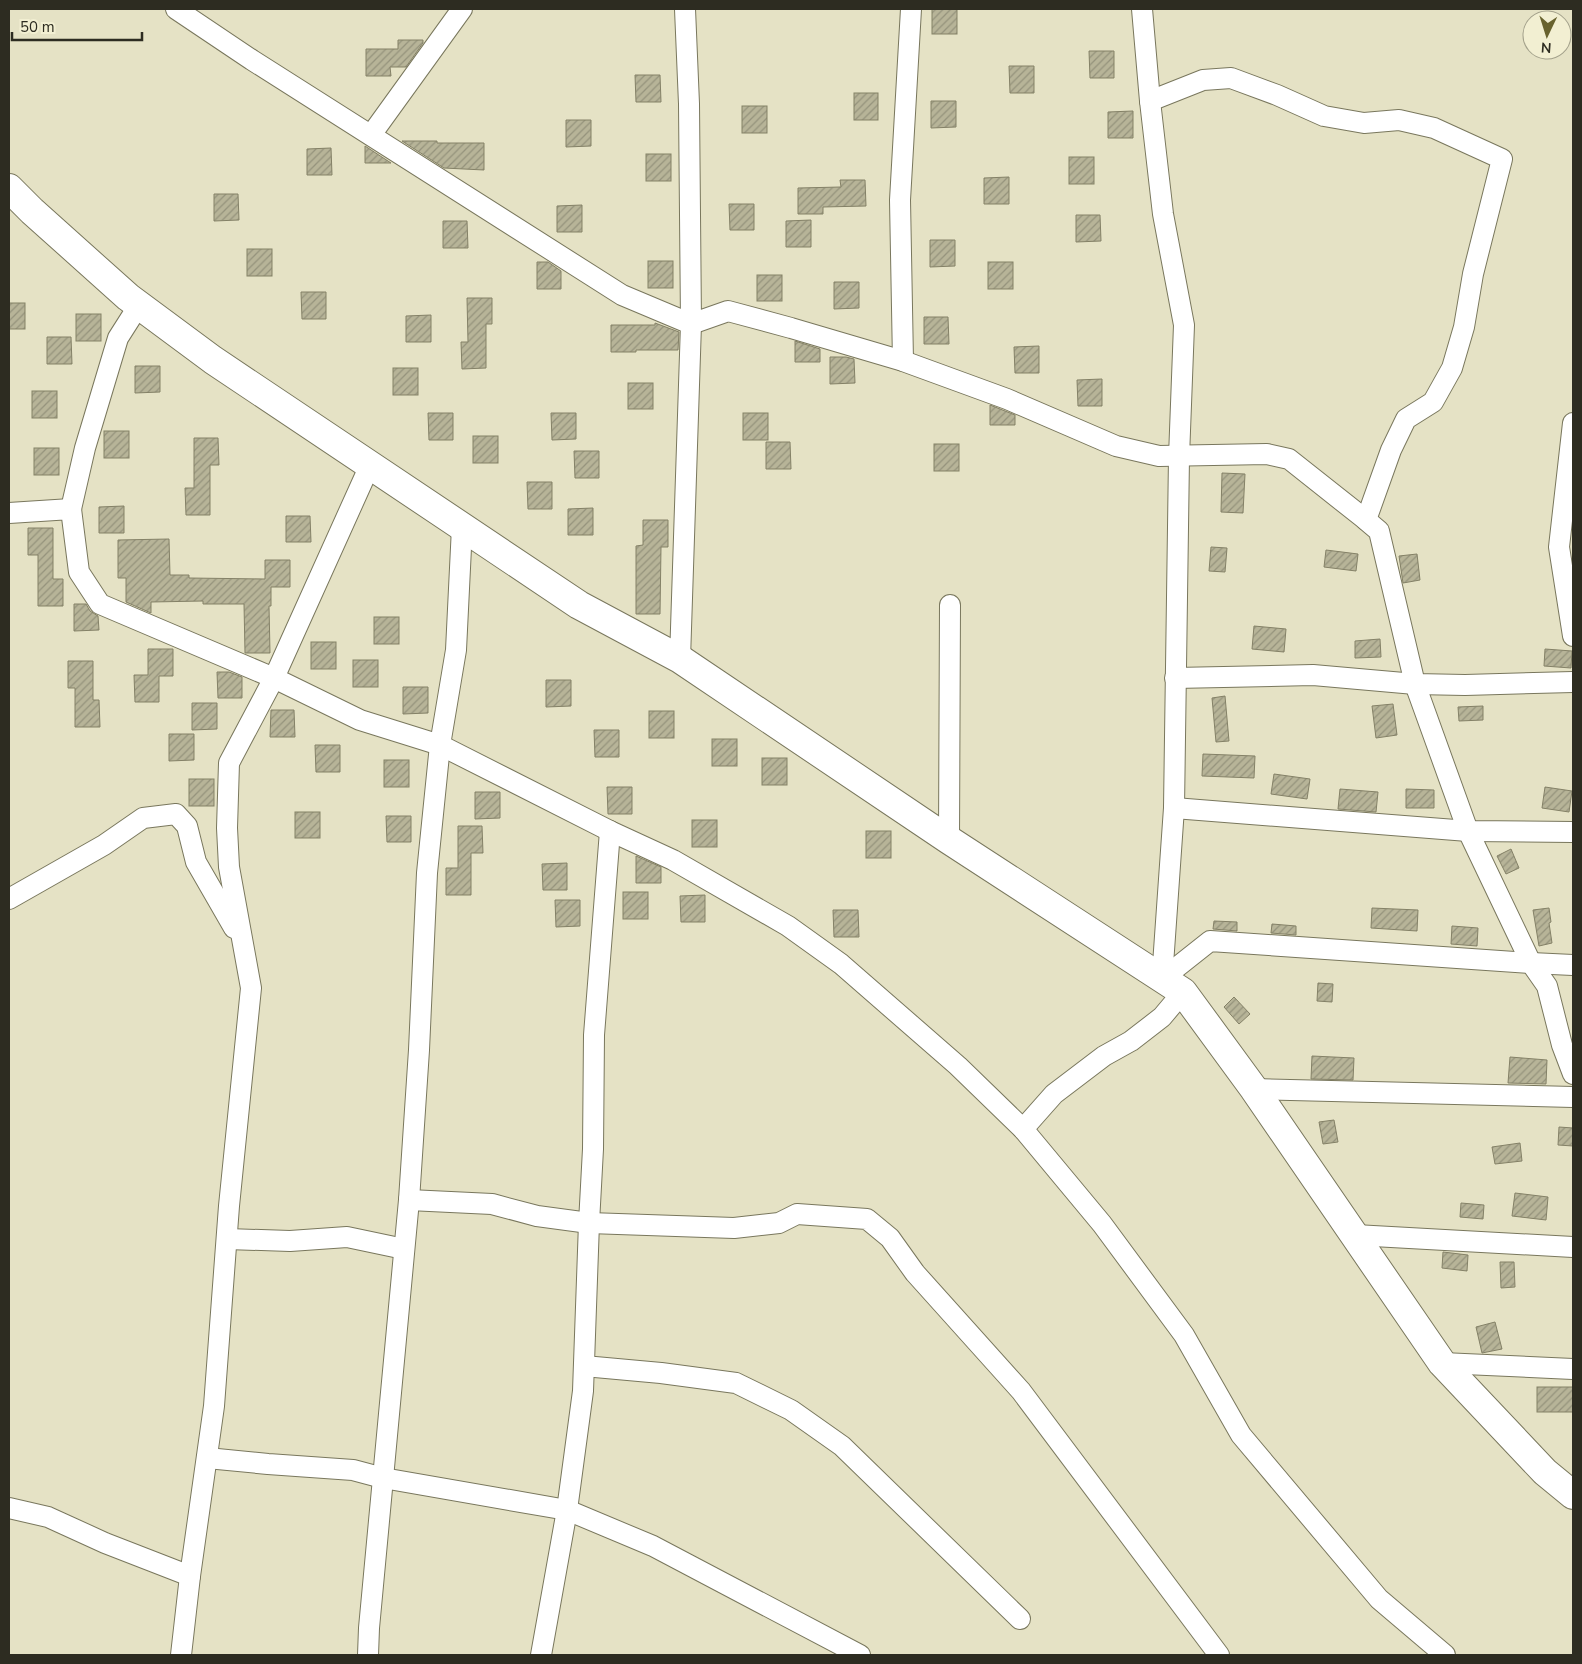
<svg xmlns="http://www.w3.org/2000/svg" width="1582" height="1664" viewBox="0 0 1582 1664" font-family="'Nunito Sans',sans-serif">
  <defs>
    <pattern id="building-hatch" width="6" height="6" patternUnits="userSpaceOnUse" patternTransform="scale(1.25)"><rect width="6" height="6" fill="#b7b498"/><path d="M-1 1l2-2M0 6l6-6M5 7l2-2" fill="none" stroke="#95937c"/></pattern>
  </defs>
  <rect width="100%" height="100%" fill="#e5e2c5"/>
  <g fill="url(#building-hatch)" stroke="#848167">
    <rect x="932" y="9" width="25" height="25"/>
    <polygon points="398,40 423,40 423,43 406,67 390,67 391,76 366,76 366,49 398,49"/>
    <polygon points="1089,51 1114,51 1114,78 1090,78"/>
    <polygon points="1009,66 1034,66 1034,93 1010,93"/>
    <polygon points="635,75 660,75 661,102 636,102"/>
    <rect x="854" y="93" width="24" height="27"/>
    <polygon points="931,101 956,101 956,127 931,128"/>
    <rect x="742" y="106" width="25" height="27"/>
    <polygon points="1133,111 1133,138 1108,138 1108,112"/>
    <polygon points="566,120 591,120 591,146 566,147"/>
    <polygon points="402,141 437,141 437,143 484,143 484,170 444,168"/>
    <polygon points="365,146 391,163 365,163"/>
    <polygon points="331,148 332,175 307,175 307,149"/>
    <rect x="646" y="154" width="25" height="27"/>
    <rect x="1069" y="157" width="25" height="27"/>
    <polygon points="1009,177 1009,204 984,204 984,178"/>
    <polygon points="840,180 865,180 866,206 823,207 823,214 798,214 798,188 841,187"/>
    <polygon points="214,194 238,194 239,220 214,221"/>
    <polygon points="729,204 754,204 754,230 730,230"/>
    <polygon points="582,205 582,232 557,232 557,206"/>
    <polygon points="1076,215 1100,215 1101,241 1076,242"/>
    <polygon points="811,220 811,247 786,247 786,221"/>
    <polygon points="443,221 467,221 468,248 443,248"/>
    <polygon points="930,240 955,240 955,266 930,267"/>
    <rect x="247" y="249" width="25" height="27"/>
    <rect x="648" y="261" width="25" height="27"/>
    <polygon points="537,262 548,262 561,271 561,289 537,289"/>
    <rect x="988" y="262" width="25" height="27"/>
    <rect x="757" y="275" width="25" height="26"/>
    <polygon points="834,282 859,282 859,308 834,309"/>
    <polygon points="301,292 326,292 326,319 302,319"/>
    <polygon points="467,298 492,298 492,324 486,324 486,368 462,369 461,342 468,342"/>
    <rect x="9" y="303" width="16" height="26"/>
    <rect x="76" y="314" width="25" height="27"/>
    <polygon points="431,315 431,342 406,342 406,316"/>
    <polygon points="924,317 948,317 949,344 924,344"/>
    <polygon points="655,323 679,332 678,350 636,350 636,352 611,352 611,325 655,325"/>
    <polygon points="47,337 71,337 72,364 47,364"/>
    <polygon points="795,341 820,349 820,362 795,362"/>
    <polygon points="1039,346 1039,373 1015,373 1014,347"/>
    <polygon points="830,357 846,357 854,359 855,383 830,384"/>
    <polygon points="135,366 160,366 160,392 135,393"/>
    <rect x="393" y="368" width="25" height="27"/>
    <polygon points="1102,379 1102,406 1078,406 1077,380"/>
    <rect x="628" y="383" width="25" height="26"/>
    <rect x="32" y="391" width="25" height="27"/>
    <polygon points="990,405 1015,415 1015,425 990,425"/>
    <polygon points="428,413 453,413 453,440 429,440"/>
    <polygon points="551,413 576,413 576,439 552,440"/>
    <rect x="743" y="413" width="25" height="27"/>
    <rect x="104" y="431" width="25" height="27"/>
    <rect x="473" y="436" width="25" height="27"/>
    <polygon points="194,438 218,438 219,465 210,465 210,515 186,515 185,488 194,488"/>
    <polygon points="766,442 790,442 791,469 766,469"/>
    <rect x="934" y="444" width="25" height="27"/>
    <rect x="34" y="448" width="25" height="27"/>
    <polygon points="574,451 599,451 599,478 575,478"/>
    <polygon points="1222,473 1245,474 1243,513 1221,512"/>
    <polygon points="527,482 552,482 552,509 528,509"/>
    <polygon points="124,506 124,533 99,533 99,507"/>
    <polygon points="593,508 593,535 568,535 568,509"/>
    <polygon points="286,516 310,516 311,542 286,542"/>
    <polygon points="643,520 668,520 668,547 661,547 660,614 636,614 636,546 643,545"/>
    <polygon points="28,528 53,528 53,579 63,579 63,606 38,606 38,555 28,555"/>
    <polygon points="169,539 170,575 189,575 189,578 265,579 265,560 290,560 290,587 271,587 271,606 269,606 270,653 245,653 244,604 203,604 203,601 151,602 151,613 126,602 126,578 118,578 118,540"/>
    <polygon points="1211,547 1227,548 1225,572 1209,571"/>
    <polygon points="1326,550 1358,554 1356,571 1324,567"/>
    <polygon points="1417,554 1420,580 1403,583 1399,556"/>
    <polygon points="74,604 86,604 90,611 98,616 99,630 74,631"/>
    <rect x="374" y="617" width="25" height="27"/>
    <polygon points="1254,626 1286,629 1284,652 1252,649"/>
    <polygon points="1380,639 1381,657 1355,658 1355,641"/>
    <rect x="311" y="642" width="25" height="27"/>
    <polygon points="148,649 173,649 173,676 159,676 159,702 135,702 134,675 148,675"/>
    <polygon points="1545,649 1572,651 1571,668 1544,666"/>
    <rect x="353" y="660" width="25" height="27"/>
    <polygon points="68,661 93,661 93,700 99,700 100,727 75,727 75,688 68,688"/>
    <polygon points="217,672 229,672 242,677 242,698 218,698"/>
    <polygon points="546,680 571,680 571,706 546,707"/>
    <polygon points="403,687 428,687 428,713 403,714"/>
    <polygon points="1225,696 1229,741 1216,742 1212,698"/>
    <polygon points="192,703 217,703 217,729 192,730"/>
    <polygon points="1393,704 1397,735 1376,738 1372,706"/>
    <polygon points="1483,706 1483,720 1459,721 1458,707"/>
    <polygon points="271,710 294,710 295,737 270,737"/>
    <rect x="649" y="711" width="25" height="27"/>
    <polygon points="594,730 619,730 619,757 595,757"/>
    <polygon points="169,734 194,734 194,760 169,761"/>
    <rect x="712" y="739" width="25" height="27"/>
    <polygon points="315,745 340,745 340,772 316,772"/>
    <polygon points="1203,754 1255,756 1254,778 1202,776"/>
    <rect x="762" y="758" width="25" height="27"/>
    <rect x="384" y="760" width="25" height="27"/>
    <polygon points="1274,774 1310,779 1307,799 1271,794"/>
    <rect x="189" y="779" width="25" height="27"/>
    <polygon points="607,787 632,787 632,814 608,814"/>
    <polygon points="1545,787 1572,791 1569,812 1542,808"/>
    <polygon points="1340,789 1378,792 1376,812 1338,809"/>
    <polygon points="1406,789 1434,790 1434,808 1406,808"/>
    <polygon points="475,792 500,792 500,818 475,819"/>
    <rect x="295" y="812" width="25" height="26"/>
    <polygon points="386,816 411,816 411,842 387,842"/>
    <rect x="692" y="820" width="25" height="27"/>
    <polygon points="458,826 482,826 483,853 471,853 471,895 446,895 446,868 458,868"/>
    <rect x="866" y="831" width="25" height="27"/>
    <polygon points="1511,849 1519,868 1506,874 1497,856"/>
    <polygon points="636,856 661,867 661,883 636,883"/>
    <polygon points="567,863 567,890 543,890 542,864"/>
    <rect x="623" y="892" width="25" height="27"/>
    <polygon points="705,895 705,922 681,922 680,896"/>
    <polygon points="555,900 580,900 580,926 556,927"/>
    <polygon points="1372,908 1418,910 1417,931 1371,928"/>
    <polygon points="1549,908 1551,922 1549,923 1552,943 1539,946 1533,910"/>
    <polygon points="833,910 858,910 859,937 834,937"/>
    <polygon points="1214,921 1237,922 1237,931 1213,929"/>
    <polygon points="1272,924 1296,926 1296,935 1271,933"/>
    <polygon points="1452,926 1478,928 1477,946 1451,944"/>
    <polygon points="1318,983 1333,984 1332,1002 1317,1001"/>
    <polygon points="1234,997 1250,1014 1239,1024 1224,1007"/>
    <polygon points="1312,1056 1354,1058 1353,1080 1311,1079"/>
    <polygon points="1510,1057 1547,1060 1546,1084 1508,1083"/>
    <polygon points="1334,1120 1338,1142 1323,1144 1319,1122"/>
    <polygon points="1559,1127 1573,1128 1573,1146 1558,1145"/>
    <polygon points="1520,1143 1522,1161 1495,1164 1492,1147"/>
    <polygon points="1515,1193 1548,1197 1546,1220 1512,1216"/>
    <polygon points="1461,1203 1484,1205 1483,1219 1460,1217"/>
    <polygon points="1443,1252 1468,1255 1467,1271 1442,1268"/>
    <polygon points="1500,1262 1514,1262 1515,1287 1501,1288"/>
    <polygon points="1495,1322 1502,1349 1482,1353 1476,1327"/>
    <rect x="1537" y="1387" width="36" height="25"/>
  </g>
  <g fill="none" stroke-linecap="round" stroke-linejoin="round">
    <defs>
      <g id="street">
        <polyline points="176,9 252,60 622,295 691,324 680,659"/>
        <polyline points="685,9 689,104 691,324 728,311 791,328 903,361 1007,399 1116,446 1159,456 1267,454 1289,459 1366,520 1379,531 1415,684 1468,831 1531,963 1547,986 1562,1045 1573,1074"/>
        <polyline points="1142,9 1150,101 1163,214 1184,325 1179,457 1174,808 1162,979"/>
        <polyline points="1150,101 1203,80 1231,78 1277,95 1324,116 1364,123 1399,120 1434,128 1502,159 1473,274 1464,327 1452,368 1433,402 1406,419 1391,450 1366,520"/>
        <polyline points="371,135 462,9"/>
        <polyline points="903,361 900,200 911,9"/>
        <polyline points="1573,423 1559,547 1573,636"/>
        <polyline points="71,509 85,448 118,338 139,305"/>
        <polyline points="9,513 71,509 79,572 100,604 274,678 360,720 440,745 610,831 673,860 788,926 841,964 958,1066 1023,1129 1102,1224 1184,1335 1241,1435 1379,1599 1445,1655"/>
        <polyline points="1175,678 1313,675 1415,684 1465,685 1573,682"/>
        <polyline points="1174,808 1468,831 1573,832"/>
        <polyline points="949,840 950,605"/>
        <polyline points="9,899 104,845 143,818 176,814 187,826 196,862 234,928"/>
        <polyline points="1162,979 1210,941 1531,963 1573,965"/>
        <polyline points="1254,1089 1573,1097"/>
        <polyline points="1023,1129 1054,1094 1104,1056 1131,1041 1162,1017 1183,992"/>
        <polyline points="409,1200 492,1204 537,1216 589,1223 734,1228 779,1223 797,1214 867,1219 890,1238 915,1273 1021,1391 1219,1655"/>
        <polyline points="1355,1235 1573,1247"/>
        <polyline points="227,1239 290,1241 347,1237 404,1249"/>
        <polyline points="1442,1363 1573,1369"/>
        <polyline points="584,1366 661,1373 736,1383 791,1410 842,1446 1020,1619"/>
        <polyline points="207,1458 268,1464 353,1470 383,1478 567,1510 653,1546 860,1655"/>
        <polyline points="9,1508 48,1517 105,1543 190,1576"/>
        <polyline points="181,1655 190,1576 214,1406 229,1206 251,988 229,867 227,828 229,763 274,678 370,465"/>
        <polyline points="368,1655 369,1628 409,1200 419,1050 427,873 440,745 456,650 462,527"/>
        <polyline points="541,1655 567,1510 583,1391 589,1223 593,1149 594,1035 610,831"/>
      </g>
      <polyline id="secondary" points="9,188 32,211 128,297 213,360 579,605 680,659 949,840 1183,992 1254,1089 1442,1363 1545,1472 1573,1495"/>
    </defs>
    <use href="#street" stroke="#79775d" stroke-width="22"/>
    <use href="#secondary" stroke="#79775d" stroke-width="30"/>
    <use href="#street" stroke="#fff" stroke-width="20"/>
    <use href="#secondary" stroke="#fff" stroke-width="28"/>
  </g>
  <rect width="1582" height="1664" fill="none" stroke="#2d2c21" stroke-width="20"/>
  <g transform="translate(1547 35) rotate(184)"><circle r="24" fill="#f2efd2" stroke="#a3a18b"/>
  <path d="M0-4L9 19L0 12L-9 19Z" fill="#68622e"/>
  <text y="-8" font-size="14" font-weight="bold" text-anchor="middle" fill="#2d2c21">N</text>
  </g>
  <path d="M12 32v8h130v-8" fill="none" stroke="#2d2c21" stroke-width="2.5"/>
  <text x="20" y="32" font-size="15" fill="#2d2c21" stroke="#f2efd2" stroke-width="4" paint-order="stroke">50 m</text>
</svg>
